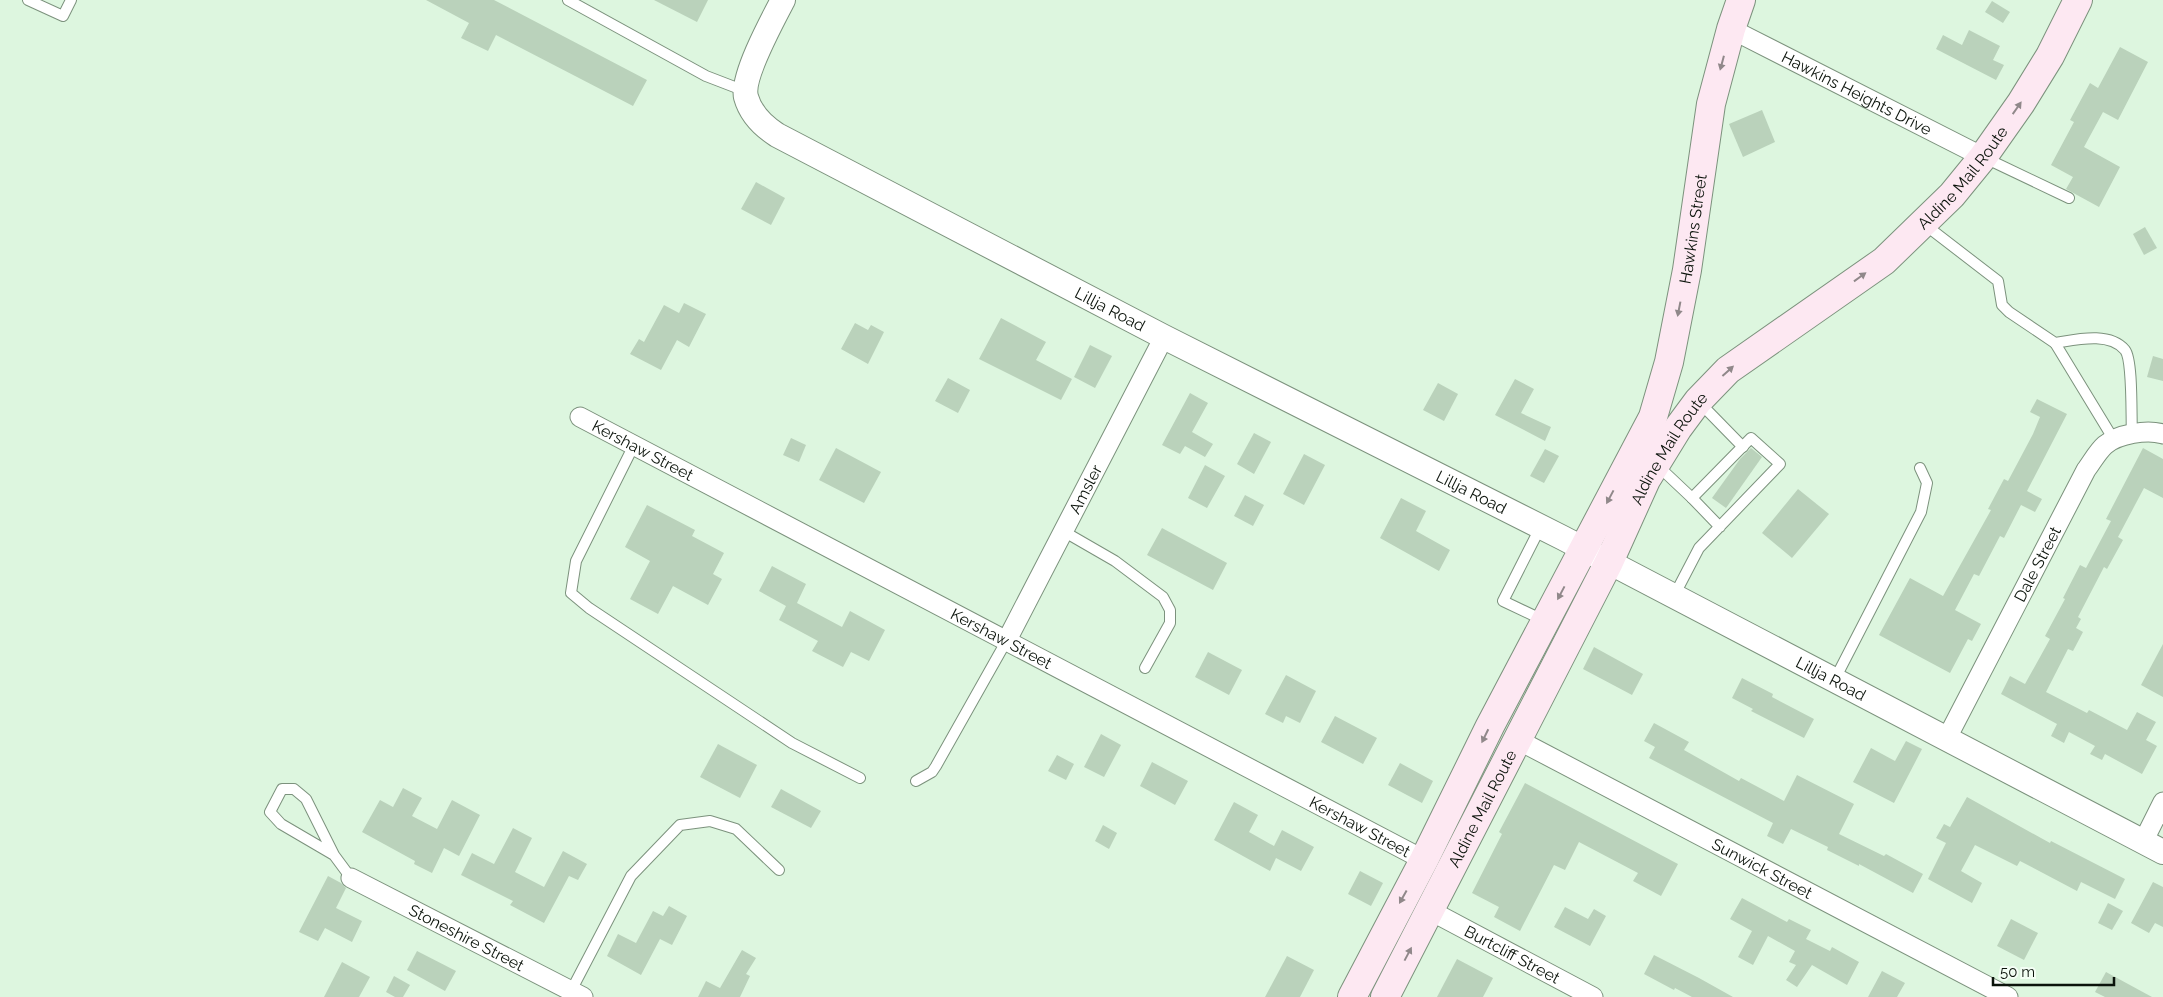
<svg xmlns="http://www.w3.org/2000/svg" width="2163" height="997" viewBox="0 0 2163 997" font-family="Raleway,sans-serif">
  <rect width="100%" height="100%" fill="#ddf6df"/>
  <g fill="#bad2bb">
    <polygon points="426,0 494,0 647,80 633,106 496,35 488,51 461,38 469,23"/>
    <polygon points="654,0 708,0 697,22"/>
    <polygon points="1992,1 2010,12 2003,23 1985,12"/>
    <polygon points="1969,30 2000,46 1993,60 2004,65 1996,80 1936,49 1943,35 1962,45"/>
    <polygon points="2120,47 2148,62 2118,120 2103,112 2084,147 2120,167 2099,207 2066,189 2073,177 2051,165 2074,122 2070,120 2090,83 2098,88"/>
    <polygon points="1762,110 1775,142 1743,157 1729,124"/>
    <polygon points="756,182 785,198 771,225 741,209"/>
    <polygon points="2145,227 2157,248 2144,255 2133,234"/>
    <polygon points="684,303 706,314 689,347 677,340 661,370 630,354 639,339 644,342 664,305 679,313"/>
    <polygon points="1001,318 1046,342 1036,360 1072,379 1061,400 979,359"/>
    <polygon points="855,323 868,330 871,325 884,332 868,364 841,349"/>
    <polygon points="1090,345 1112,356 1095,388 1074,377"/>
    <polygon points="2153,356 2163,359 2163,381 2147,377"/>
    <polygon points="948,378 970,390 958,413 935,401"/>
    <polygon points="1515,379 1534,389 1521,413 1551,427 1545,441 1495,415"/>
    <polygon points="1438,383 1458,394 1444,421 1423,410"/>
    <polygon points="1190,393 1208,403 1192,432 1213,444 1205,457 1185,446 1180,454 1162,445"/>
    <polygon points="2037,399 2067,414 2027,491 2042,499 2035,512 2021,505 2004,538 2000,536 1979,576 1974,574 1955,610 1981,624 1972,641 1968,639 1950,673 1879,635 1910,578 1943,596 1991,510 1988,509 2004,479 2008,481 2033,434 2040,417 2030,412"/>
    <polygon points="1254,433 1271,442 1254,474 1237,464"/>
    <polygon points="791,438 806,445 799,462 783,455"/>
    <polygon points="836,448 881,472 864,503 819,480"/>
    <polygon points="1751,448 1762,457 1726,508 1712,498 1740,459"/>
    <polygon points="2143,448 2163,459 2163,498 2144,488 2118,537 2123,540 2107,569 2104,567 2078,617 2081,619 2076,628 2083,632 2073,651 2068,649 2046,692 2087,713 2089,710 2127,730 2137,712 2156,722 2146,740 2157,746 2142,774 2105,754 2102,760 2090,754 2095,746 2069,732 2064,743 2051,736 2057,724 2001,694 2010,676 2025,684 2050,639 2045,636 2065,599 2063,598 2080,565 2086,568 2111,521 2106,519"/>
    <polygon points="1545,449 1559,456 1544,483 1530,476"/>
    <polygon points="1304,454 1325,465 1304,505 1283,494"/>
    <polygon points="1205,465 1225,476 1207,508 1188,498"/>
    <polygon points="1798,489 1829,514 1792,558 1762,533"/>
    <polygon points="1245,495 1264,505 1253,526 1234,516"/>
    <polygon points="1401,498 1426,511 1416,531 1450,550 1439,571 1380,538"/>
    <polygon points="647,505 695,530 692,536 724,553 713,574 722,579 708,605 673,586 658,614 630,599 650,561 625,547"/>
    <polygon points="1162,528 1227,563 1213,590 1147,555"/>
    <polygon points="772,566 806,584 797,603 842,627 850,611 885,630 869,661 851,652 843,667 812,651 818,641 779,620 786,606 759,591"/>
    <polygon points="2163,644 2163,697 2141,685"/>
    <polygon points="1594,647 1643,674 1632,695 1583,669"/>
    <polygon points="1208,652 1242,670 1229,695 1195,677"/>
    <polygon points="1286,675 1316,691 1300,723 1286,716 1283,723 1265,714"/>
    <polygon points="1742,678 1773,694 1772,697 1814,719 1804,738 1751,711 1753,709 1732,698"/>
    <polygon points="1335,716 1377,738 1363,764 1321,742"/>
    <polygon points="1654,723 1689,742 1684,750 1739,781 1741,778 1784,801 1797,775 1854,804 1839,834 1884,856 1886,854 1923,874 1913,893 1859,864 1859,866 1827,850 1828,847 1791,829 1783,844 1767,836 1773,823 1649,758 1655,747 1644,741"/>
    <polygon points="1101,734 1121,745 1104,777 1084,767"/>
    <polygon points="1906,741 1922,749 1894,803 1853,782 1871,748 1895,761"/>
    <polygon points="718,744 757,765 740,798 700,777"/>
    <polygon points="1057,755 1074,764 1066,780 1048,771"/>
    <polygon points="1152,762 1188,781 1175,805 1140,786"/>
    <polygon points="1400,763 1433,781 1422,803 1388,785"/>
    <polygon points="1525,783 1678,864 1661,896 1633,881 1638,873 1579,842 1565,870 1554,865 1520,931 1494,917 1499,907 1472,893 1502,834 1499,832"/>
    <polygon points="403,788 422,798 412,816 437,829 452,800 480,815 459,856 444,848 432,873 414,864 415,861 362,832 380,800 393,807"/>
    <polygon points="781,789 821,811 811,828 771,807"/>
    <polygon points="1967,797 2050,843 2051,841 2125,879 2115,899 2081,882 2077,891 2020,861 2017,866 1975,845 1961,871 1982,883 1972,903 1928,879 1946,843 1936,838 1944,824 1950,827"/>
    <polygon points="1234,802 1258,815 1249,832 1274,846 1282,830 1314,847 1301,871 1276,858 1270,871 1214,840"/>
    <polygon points="1103,825 1117,833 1109,849 1095,841"/>
    <polygon points="513,828 532,838 515,872 544,887 563,851 587,864 578,880 569,876 544,923 510,905 513,901 461,875 472,853 494,864"/>
    <polygon points="1360,871 1383,883 1371,906 1348,894"/>
    <polygon points="328,876 341,883 346,888 336,908 362,921 352,942 325,928 318,941 299,932"/>
    <polygon points="2153,882 2163,887 2163,927 2155,923 2149,933 2131,923"/>
    <polygon points="1742,898 1787,922 1789,919 1811,930 1806,939 1830,951 1832,947 1859,962 1847,985 1812,965 1797,987 1786,980 1796,965 1789,962 1795,951 1768,936 1753,965 1738,957 1752,931 1730,919"/>
    <polygon points="2108,903 2123,911 2112,930 2098,923"/>
    <polygon points="669,906 687,916 672,945 660,939 641,975 607,956 618,934 636,943 653,911 663,916"/>
    <polygon points="1565,907 1588,919 1594,909 1606,916 1590,946 1554,927"/>
    <polygon points="2011,919 2038,933 2024,960 1997,946"/>
    <polygon points="742,950 756,958 746,974 750,976 740,997 698,997 706,981 720,988"/>
    <polygon points="417,951 456,971 445,991 407,970"/>
    <polygon points="1654,955 1699,978 1733,997 1692,997 1675,988 1674,990 1644,974"/>
    <polygon points="1287,956 1314,970 1300,997 1265,997"/>
    <polygon points="1457,959 1493,978 1483,997 1437,997"/>
    <polygon points="342,962 370,977 359,997 324,997"/>
    <polygon points="1882,971 1905,983 1897,997 1868,997"/>
    <polygon points="2106,972 2152,997 2105,997 2095,992"/>
    <polygon points="394,976 410,985 403,997 395,997 386,992"/>
  </g>
  <g fill="none" stroke-linecap="round" stroke-linejoin="round">
    <defs>
      <g id="service">
        <polyline points="28,0 63,16 71,0"/>
        <polyline points="568,0 706,76 745,91"/>
        <polyline points="1983,157 2069,198"/>
        <path d="M1924 224 1998 281 2002 305 2009 312 2055 343C2075 340 2109 331 2125 350 2133 360 2131 418 2132 434"/>
        <polyline points="2055,343 2114,440"/>
        <polyline points="1699,402 1743,447"/>
        <polyline points="634,445 576,561 571,593 589,608 792,743 860,778"/>
        <polyline points="1657,465 1692,498"/>
        <polyline points="1540,528 1503,601 1543,620"/>
        <polyline points="1063,531 1115,561 1163,597 1170,610 1170,623 1145,668"/>
        <polyline points="1674,596 1699,548 1780,464 1751,438 1692,498 1720,527"/>
        <polyline points="1835,679 1921,512 1927,483 1920,468"/>
        <polyline points="916,781 932,772 936,766 1007,640"/>
        <polyline points="334,855 281,824 270,812 282,789 294,789 306,799 334,855 351,878"/>
        <polyline points="571,991 631,876 680,825 710,821 736,829 779,870"/>
      </g>
      <g id="minor">
        <path id="s1" d="M1731 29 1983 157"/>
        <path id="s2" d="M580 417 1424 860"/>
        <path id="s3" d="M1007 640 1164 337"/>
        <path id="s4" d="M1947 738 2086 470C2092 462 2098 451 2105 445 2118 434 2147 429 2163 434"/>
        <path id="s5" d="M1516 739 2008 997"/>
        <polyline points="2143,842 2163,802"/>
        <path id="s6" d="M351 878 583 997"/>
        <path id="s7" d="M1431 911 1593 997"/>
      </g>
      <g id="tertiary">
        <path id="s8" d="M783 0C773 19 741 78 746 97 751 115 763 126 777 135L1164 337 1563 538 2163 852"/>
      </g>
      <g id="secondary">
        <path id="s9" d="M1352 997 1424 860 1490 726 1653 417 1669 362 1687 270 1711 104 1731 29 1741 0"/>
        <path id="s10" d="M1385 997 1609 562 1646 480 1678 428 1698 401 1728 370 1884 261 1952 195 1983 157 2021 103 2050 56 2078 0"/>
      </g>
    </defs>
    <use href="#service" stroke="#7c927d" stroke-width="12"/>
    <use href="#minor" stroke="#7c927d" stroke-width="21"/>
    <use href="#tertiary" stroke="#7c927d" stroke-width="26"/>
    <use href="#secondary" stroke="#7c927d" stroke-width="30"/>
    <use href="#service" stroke="#fff" stroke-width="10"/>
    <use href="#minor" stroke="#fff" stroke-width="19"/>
    <use href="#tertiary" stroke="#fff" stroke-width="24"/>
    <use href="#secondary" stroke="#fde8f2" stroke-width="28"/>
  </g>
  <defs><path id="oneway-solid" d="M-6-.8H1V-3.2L6.5 0L1 3.2V.8H-6Z" transform="scale(1.25)"/></defs>
  <g fill="#90888a">
    <use href="#oneway-solid" transform="translate(1722 63) rotate(105)"/>
    <use href="#oneway-solid" transform="translate(2017 108) rotate(-55)"/>
    <use href="#oneway-solid" transform="translate(1860 277) rotate(-36)"/>
    <use href="#oneway-solid" transform="translate(1679 309) rotate(101)"/>
    <use href="#oneway-solid" transform="translate(1728 371) rotate(-42)"/>
    <use href="#oneway-solid" transform="translate(1610 497) rotate(118)"/>
    <use href="#oneway-solid" transform="translate(1561 593) rotate(118)"/>
    <use href="#oneway-solid" transform="translate(1485 736) rotate(116)"/>
    <use href="#oneway-solid" transform="translate(1403 897) rotate(119)"/>
    <use href="#oneway-solid" transform="translate(1408 954) rotate(-62)"/>
  </g>
  <g text-anchor="middle" stroke-width="4" stroke-linejoin="round" paint-order="stroke">
    <g font-size="16" fill="#0b130b" stroke="#f4fef5">
      <text dy="6" stroke="none"><textPath href="#s1" startOffset="141">Hawkins Heights Drive</textPath></text>
      <text dy="6" stroke="none"><textPath href="#s10" startOffset="1022">Aldine Mail Route</textPath></text>
      <text dy="6" stroke="none"><textPath href="#s9" startOffset="846">Hawkins Street</textPath></text>
      <text dy="6" stroke="none"><textPath href="#s8" startOffset="531">Lillja Road</textPath></text>
      <text dy="6" stroke="none"><textPath href="#s2" startOffset="71">Kershaw Street</textPath></text>
      <text dy="6" stroke="none"><textPath href="#s10" startOffset="618">Aldine Mail Route</textPath></text>
      <text dy="6" stroke="none"><textPath href="#s3" startOffset="170">Amsler</textPath></text>
      <text dy="6" stroke="none"><textPath href="#s8" startOffset="936">Lillja Road</textPath></text>
      <text dy="6" stroke="none"><textPath href="#s4" startOffset="196">Dale Street</textPath></text>
      <text dy="6" stroke="none"><textPath href="#s2" startOffset="476">Kershaw Street</textPath></text>
      <text dy="6" stroke="none"><textPath href="#s8" startOffset="1341">Lillja Road</textPath></text>
      <text dy="6" stroke="none"><textPath href="#s10" startOffset="212">Aldine Mail Route</textPath></text>
      <text dy="6" stroke="none"><textPath href="#s2" startOffset="881">Kershaw Street</textPath></text>
      <text dy="6" stroke="none"><textPath href="#s5" startOffset="278">Sunwick Street</textPath></text>
      <text dy="6" stroke="none"><textPath href="#s6" startOffset="130">Stoneshire Street</textPath></text>
      <text dy="6" stroke="none"><textPath href="#s7" startOffset="92">Burtcliff Street</textPath></text>
    </g>
  </g>
  <path d="M1993 977v8h121v-8" fill="none" stroke="#0b130b" stroke-width="2.5"/>
  <text x="2000" y="977" font-size="15" fill="#0b130b" stroke="#f4fef5" stroke-width="4" paint-order="stroke">50 m</text>
</svg>
